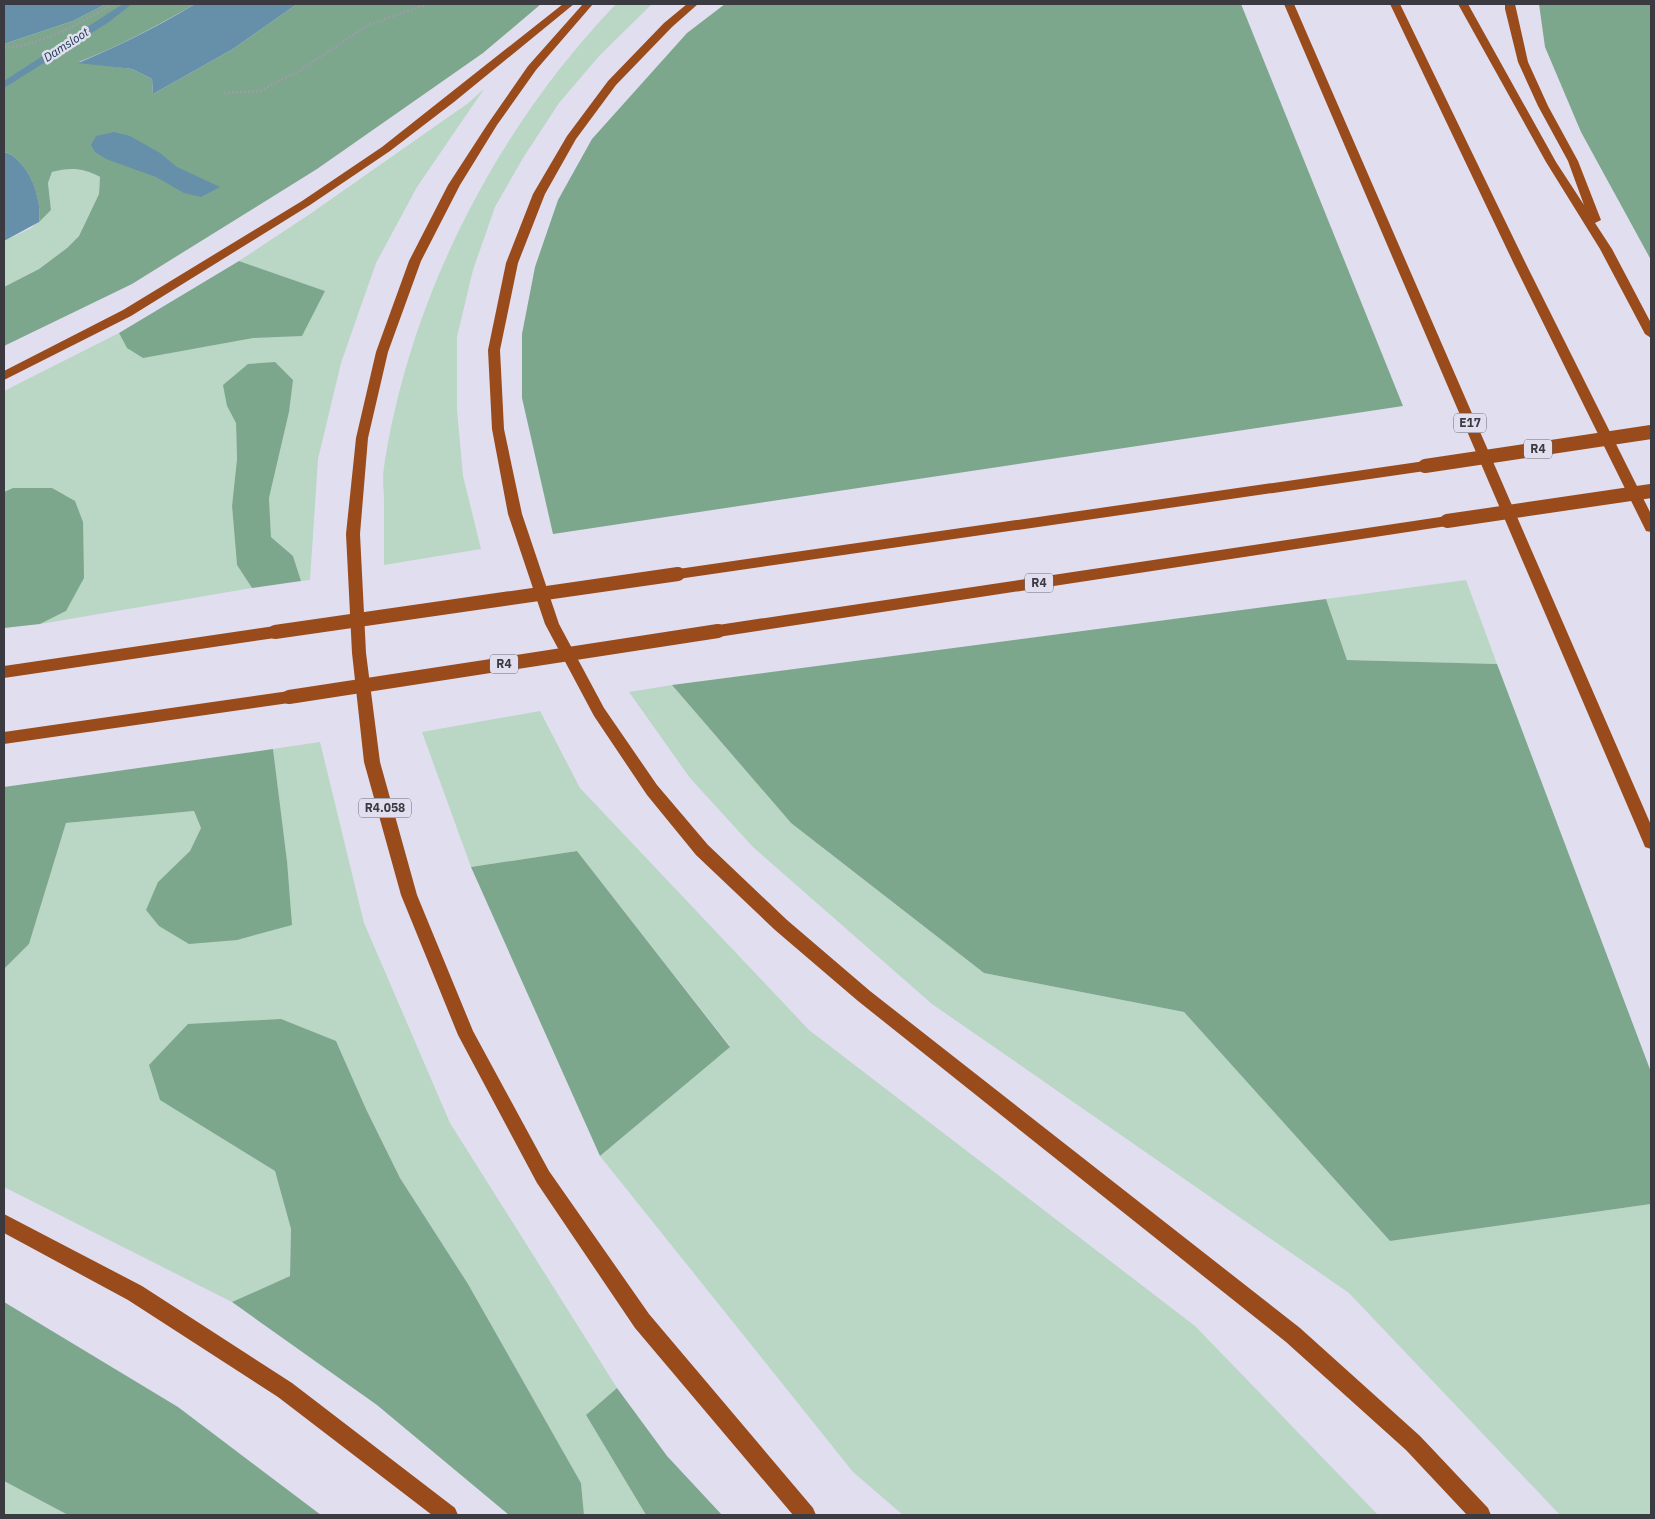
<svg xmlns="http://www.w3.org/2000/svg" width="1655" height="1519" viewBox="0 0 1655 1519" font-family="'IBM Plex Sans',sans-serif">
  <rect width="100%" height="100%" fill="#e1deef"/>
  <g fill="#b9d7c4">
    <path d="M616 4H652L600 55 559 103 523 158 495 207 473 270 457 337V410L463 476 481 549 384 565C384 544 384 522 384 501 384 490 382 478 384 467 410 296 497 128 616 4Z"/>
    <polygon points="484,89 417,187 376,263 341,363 318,459 310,580 301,581 293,556 271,537 269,498 289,412 227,406 236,422 237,459 232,506 237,565 252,588 40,624 66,611 4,492 4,391 119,333 127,348 275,336 325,291 239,261 310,214 467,104"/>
    <polygon points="66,168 88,170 100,177 99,194 79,236 67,248 39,269 4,287 4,241 31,228 51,210 48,183 52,172"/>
    <polygon points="1466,580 1497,664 1347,660 1326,599"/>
    <polygon points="672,685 791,823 984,973 1184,1012 1390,1241 1651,1204 1651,1515 1560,1515 1349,1293 932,1004 753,847 690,778 629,692"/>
    <polygon points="540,711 580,788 809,1030 1195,1326 1378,1515 903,1515 853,1472 600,1156 730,1046 577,851 471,867 422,732"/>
    <polygon points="320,742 364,923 450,1123 617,1388 586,1415 646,1515 584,1515 581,1483 468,1284 400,1178 366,1109 336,1041 221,1136 275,1171 291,1229 290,1276 232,1302 4,1187 4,969 29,944 66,823 194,811 201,828 190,851 158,882 287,861 273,749"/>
    <polygon points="4,1481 68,1515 4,1515"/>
  </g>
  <g fill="#7ca78d">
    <path d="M106 4H195C157 26 120 46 79 62L132 69 152 79 153 94 233 49 297 4H541L483 53 317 169 132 284 4 346V287L39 269 67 248 79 236 99 194 100 177C84 168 70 167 52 172L48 183 51 210 39 222C43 200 28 158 4 152V44L73 21Z"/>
    <polygon points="725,4 1241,4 1403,406 553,534 522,398 522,334 535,267 558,200 592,139 687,33"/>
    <polygon points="1539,4 1651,4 1651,260 1581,132 1545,47"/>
    <polygon points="239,261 325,291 302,336 253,338 143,358 127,348 119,333"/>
    <polygon points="275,362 293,380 289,412 269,498 271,537 293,556 301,581 252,588 237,565 232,506 237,459 236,423 227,406 223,385 248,364"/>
    <polygon points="13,488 52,488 75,501 83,522 84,578 66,611 40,624 4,628 4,492"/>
    <polygon points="1326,599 1347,660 1497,664 1651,1072 1651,1204 1390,1241 1184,1012 984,973 791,823 672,685"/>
    <polygon points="273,749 287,861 292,925 237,940 189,944 159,926 146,910 158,882 190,851 201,828 194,811 66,823 29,944 4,969 4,787"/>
    <polygon points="577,851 730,1047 600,1156 471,867"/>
    <polygon points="281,1019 336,1041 366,1109 400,1178 468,1284 581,1483 584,1515 509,1515 377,1405 232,1302 290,1276 291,1229 275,1171 160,1100 149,1065 188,1024"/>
    <polygon points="4,1302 178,1407 321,1515 68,1515 4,1481"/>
    <polygon points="617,1388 667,1456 722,1515 646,1515 586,1415"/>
  </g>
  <g fill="#668fa9">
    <polygon points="4,4 106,4 73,21 4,44"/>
    <path d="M195 4H297L233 49 153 94 152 79 132 69 78 63C119 46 157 27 195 4Z"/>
    <polygon points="114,132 130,136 160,153 177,167 220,187 201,197 184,193 156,177 106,159 95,152 91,145 96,136"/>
    <path d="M4 152C28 158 43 200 39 222L4 241Z"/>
  </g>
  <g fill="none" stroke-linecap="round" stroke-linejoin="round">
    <polygon fill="#668fa9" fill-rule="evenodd" points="123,4 132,4 109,22 4,88 4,81"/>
    <g stroke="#9d9ba8" stroke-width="2.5" stroke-dasharray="2 2" stroke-linecap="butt">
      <path d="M4 48C45 44 78 24 113 4"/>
      <polyline points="224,93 260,91 299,71 368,25 428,4"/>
    </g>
    <g fill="#9a4b1c" fill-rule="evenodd">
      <polygon points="563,4 574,4 454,102 390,151 310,205 131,316 4,380 4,371 123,310 302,201 382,147"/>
      <polygon points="583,4 593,4 536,70 497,125 460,185 421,261 388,352 368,438 360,534 366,653 380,762 417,895 473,1031 549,1171 649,1314 813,1508 816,1515 793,1515 635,1328 537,1183 458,1035 401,895 364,762 352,653 346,534 356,438 376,352 409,261 448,185 487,125 528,66"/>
      <polygon points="687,4 698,4 672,27 616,85 576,139 545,194 518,263 500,350 504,429 522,514 559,624 604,708 657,785 708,845 787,920 870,991 1300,1328 1420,1436 1488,1508 1491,1515 1467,1515 1406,1450 1286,1342 858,1001 775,930 696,855 647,795 594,716 545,624 508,514 492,429 488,350 506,263 533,194 567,136 608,81 664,23"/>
      <polygon points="1284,4 1294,4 1651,825 1651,849 1645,847 1643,842"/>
      <polygon points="1390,4 1400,4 1526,264 1651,514 1651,532 1646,531 1644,527 1514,264"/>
      <polygon points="1458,4 1468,4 1556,162 1584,205 1568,161 1538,106 1518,62 1505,9 1505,4 1515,4 1528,62 1548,106 1578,161 1601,220 1595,223 1612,249 1651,323 1651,338 1645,334 1600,249 1546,162"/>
      <polygon points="1425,461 1430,463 1431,466 1430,469 1425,471 678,579 673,578 671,574 673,570 678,569"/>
      <polygon points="1447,516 1452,517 1454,521 1452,525 1447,526 718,637 713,635 711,631 713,627 718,625"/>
      <polygon points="275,626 280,628 282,632 280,636 275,638 4,678 4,666"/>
      <polygon points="289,691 294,693 296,697 294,701 289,703 4,744 4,732"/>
      <polygon points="4,1214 142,1286 292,1383 455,1508 458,1515 432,1515 278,1397 128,1300 4,1233"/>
    </g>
    <g stroke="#9a4b1c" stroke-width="14">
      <polyline points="1425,466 1651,432"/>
      <polyline points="1447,521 1651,491"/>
      <polyline points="275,632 678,574"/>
      <polyline points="289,697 718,631"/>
    </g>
  </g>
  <g text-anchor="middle" stroke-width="5" stroke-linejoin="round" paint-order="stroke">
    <g font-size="12" font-style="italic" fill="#0f3247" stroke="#e1deef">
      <text transform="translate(66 45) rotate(-33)" y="4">Damsloot</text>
    </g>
    <g fill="#e1deef" stroke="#6d6b74" stroke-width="1">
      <rect x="1454" y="413.5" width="32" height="19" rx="4"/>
      <rect x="1524" y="439.5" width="28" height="19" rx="4"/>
      <rect x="1025" y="573.5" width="28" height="19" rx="4"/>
      <rect x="490" y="654.5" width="28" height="19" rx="4"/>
      <rect x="359" y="798.5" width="52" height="19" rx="4"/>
    </g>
    <g font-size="12" font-weight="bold" fill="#3b3a40">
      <text x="1470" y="427">E17</text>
      <text x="1538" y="453">R4</text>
      <text x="1039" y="587">R4</text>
      <text x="504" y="668">R4</text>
      <text x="385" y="812">R4.058</text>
    </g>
  </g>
  <rect width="1655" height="1519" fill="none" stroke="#3b3a40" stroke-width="10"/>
</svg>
